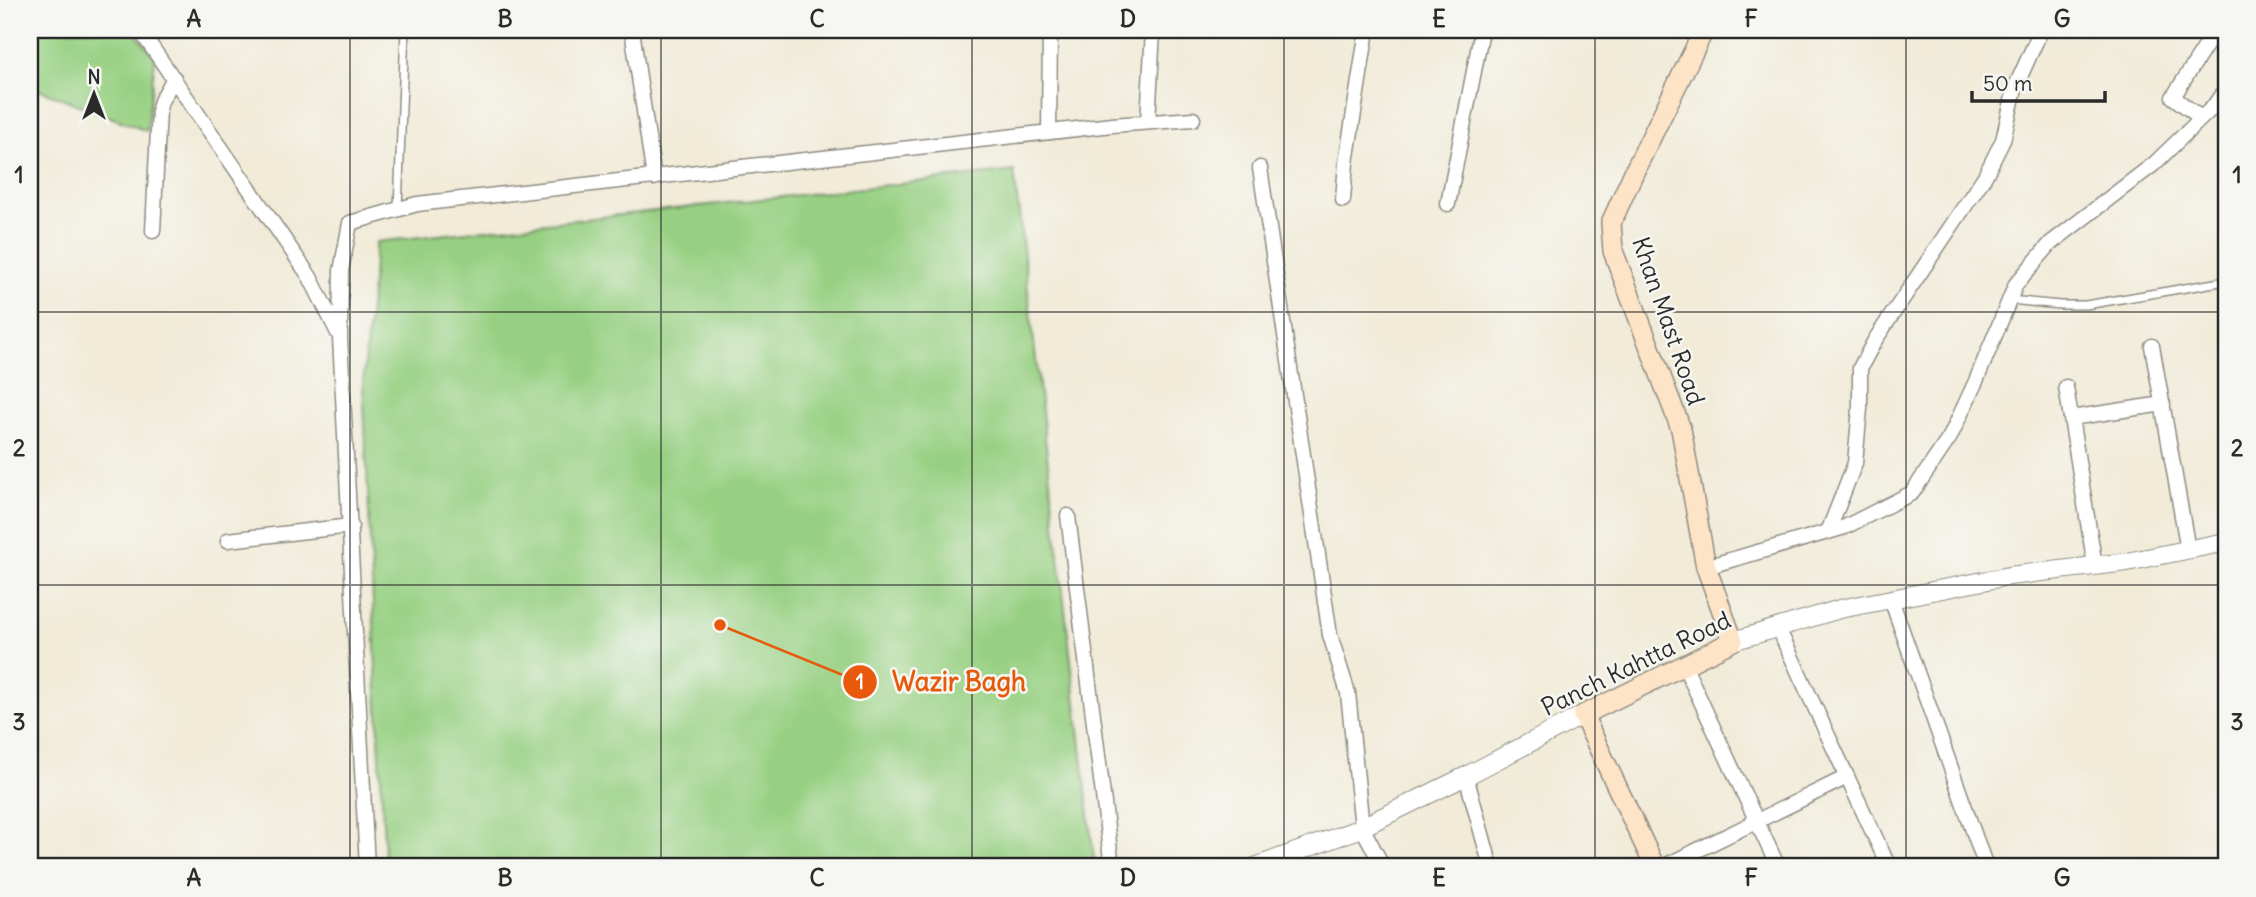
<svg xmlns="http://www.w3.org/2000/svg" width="2256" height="897" viewBox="0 0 2256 897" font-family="Delius,sans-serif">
  <rect width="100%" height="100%" fill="#f6f6f2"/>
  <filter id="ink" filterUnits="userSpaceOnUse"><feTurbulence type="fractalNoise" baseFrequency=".0143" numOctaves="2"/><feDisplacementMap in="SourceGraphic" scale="14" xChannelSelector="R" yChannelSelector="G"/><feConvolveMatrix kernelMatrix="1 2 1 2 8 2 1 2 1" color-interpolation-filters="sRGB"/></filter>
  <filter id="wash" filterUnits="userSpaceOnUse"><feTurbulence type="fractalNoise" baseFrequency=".00686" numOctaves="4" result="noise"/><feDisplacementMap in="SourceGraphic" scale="28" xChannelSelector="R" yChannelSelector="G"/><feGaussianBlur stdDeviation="1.57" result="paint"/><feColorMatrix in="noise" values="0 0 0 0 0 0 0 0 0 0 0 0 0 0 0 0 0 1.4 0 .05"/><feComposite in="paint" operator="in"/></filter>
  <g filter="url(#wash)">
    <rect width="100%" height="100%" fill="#f1ebd8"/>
    <g fill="#97d082" stroke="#617e56" stroke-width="2">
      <polygon points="30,30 133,30 155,57 147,131 30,86"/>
      <polygon points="1014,171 1095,867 385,867 363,383 376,242"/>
    </g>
  </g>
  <g filter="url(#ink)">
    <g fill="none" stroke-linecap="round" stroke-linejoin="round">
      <defs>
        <g id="service">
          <polyline points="398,209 405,30"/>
          <polyline points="2010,300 2060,305 2086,305 2226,281"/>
        </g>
        <g id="minor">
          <polyline points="140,30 310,277 338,333"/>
          <polyline points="632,30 654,178"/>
          <polyline points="2201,118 2173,97 2216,30"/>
          <polyline points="1148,122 1153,30"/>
          <polyline points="1049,132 1050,30"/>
          <polyline points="1260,168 1330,635 1348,693 1362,827 1383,867"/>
          <polyline points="1343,200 1346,163 1367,30"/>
          <polyline points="1448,204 1482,30"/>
          <polyline points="153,231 159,109 161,101 174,78"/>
          <polyline points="2152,346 2188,550"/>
          <polyline points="2066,387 2095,566"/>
          <polyline points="2071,418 2163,404"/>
          <polyline points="1068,516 1112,867"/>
          <polyline points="1828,532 1855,463 1860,408 1860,368 1875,340 1985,176 2003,140 2015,88 2041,30"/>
          <polyline points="228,540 351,526"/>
          <polyline points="1706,567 1845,527 1912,493 1950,437 1976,381 2016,284 2051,243 2154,164 2213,107 2226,89"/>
          <polyline points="1891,599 1986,867"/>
          <polyline points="1778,628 1889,867"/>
          <polyline points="1684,665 1778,867"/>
          <polyline points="1466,776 1491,867"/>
          <polyline points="367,867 340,337 341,271 350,223 417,204 1112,125 1193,119"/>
          <polyline points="1663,867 1847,777"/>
        </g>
        <g id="tertiary">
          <polyline points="1733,641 1840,609 2009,576 2127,562 2226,542"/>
          <polyline points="1255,867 1356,830 1466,776 1583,715"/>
        </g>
        <polyline id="secondary" points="1655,867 1583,715 1733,641 1706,567 1681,429 1613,251 1611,223 1634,172 1704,30"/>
      </defs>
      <use href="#service" stroke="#8e8b82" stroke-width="10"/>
      <use href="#minor" stroke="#8e8b82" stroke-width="17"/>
      <use href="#tertiary" stroke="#8e8b82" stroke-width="20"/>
      <use href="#secondary" stroke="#8e8b82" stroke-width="22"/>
      <use href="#service" stroke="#fff" stroke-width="7"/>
      <use href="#minor" stroke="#fff" stroke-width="14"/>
      <use href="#tertiary" stroke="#fff" stroke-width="18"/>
      <use href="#secondary" stroke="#fee4c6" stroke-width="19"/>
    </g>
  </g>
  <path fill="none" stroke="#2b2b2b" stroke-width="2" stroke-opacity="0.55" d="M350 30V867M661 30V867M972 30V867M1284 30V867M1595 30V867M1906 30V867M30 312H2226M30 585H2226"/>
  <g text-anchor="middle" stroke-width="5" stroke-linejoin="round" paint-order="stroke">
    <g font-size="24" fill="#2b2b2b" stroke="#f6f6f2">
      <text transform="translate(1668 321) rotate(71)" y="8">Khan Mast Road</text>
      <text transform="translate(1636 664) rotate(-26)" y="8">Panch Kahtta Road</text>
    </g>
  </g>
  <path fill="none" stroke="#e8590c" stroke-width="2.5" d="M720 625L860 682"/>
  <g fill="#e8590c" stroke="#f6f6f2" stroke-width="2.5">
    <circle cx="720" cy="625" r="7"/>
    <circle cx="860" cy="682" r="18"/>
  </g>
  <g font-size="21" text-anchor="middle" font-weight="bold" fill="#fff">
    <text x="860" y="689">1</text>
  </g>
  <g font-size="26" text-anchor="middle" font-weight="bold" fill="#e8590c" stroke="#f6f6f2" stroke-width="5" stroke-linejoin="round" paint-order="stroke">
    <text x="959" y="691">Wazir Bagh</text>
  </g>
  <rect width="2256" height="897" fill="none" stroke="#f6f6f2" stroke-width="77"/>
  <g transform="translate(94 94)" stroke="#f6f6f2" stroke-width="5" paint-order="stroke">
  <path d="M0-5L12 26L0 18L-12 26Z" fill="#2b2b2b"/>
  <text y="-10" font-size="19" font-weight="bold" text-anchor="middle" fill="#2b2b2b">N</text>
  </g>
  <path d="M1972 91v10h133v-10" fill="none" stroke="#2b2b2b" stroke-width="3.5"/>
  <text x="1983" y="91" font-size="21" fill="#2b2b2b" stroke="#f6f6f2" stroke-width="5" paint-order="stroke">50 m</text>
  <rect x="38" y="38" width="2180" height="820" fill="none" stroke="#2b2b2b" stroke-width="2.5"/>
  <g font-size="23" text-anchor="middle" font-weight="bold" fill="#2b2b2b">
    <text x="194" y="27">A</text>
    <text x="505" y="27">B</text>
    <text x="817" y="27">C</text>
    <text x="1128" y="27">D</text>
    <text x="1439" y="27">E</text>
    <text x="1751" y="27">F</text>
    <text x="2062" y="27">G</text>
    <text x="19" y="183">1</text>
    <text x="2237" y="183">1</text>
    <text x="19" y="456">2</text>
    <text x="2237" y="456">2</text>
    <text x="19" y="730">3</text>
    <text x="2237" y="730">3</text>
    <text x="194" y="886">A</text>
    <text x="505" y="886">B</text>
    <text x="817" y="886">C</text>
    <text x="1128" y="886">D</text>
    <text x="1439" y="886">E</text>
    <text x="1751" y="886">F</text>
    <text x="2062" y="886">G</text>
  </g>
</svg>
